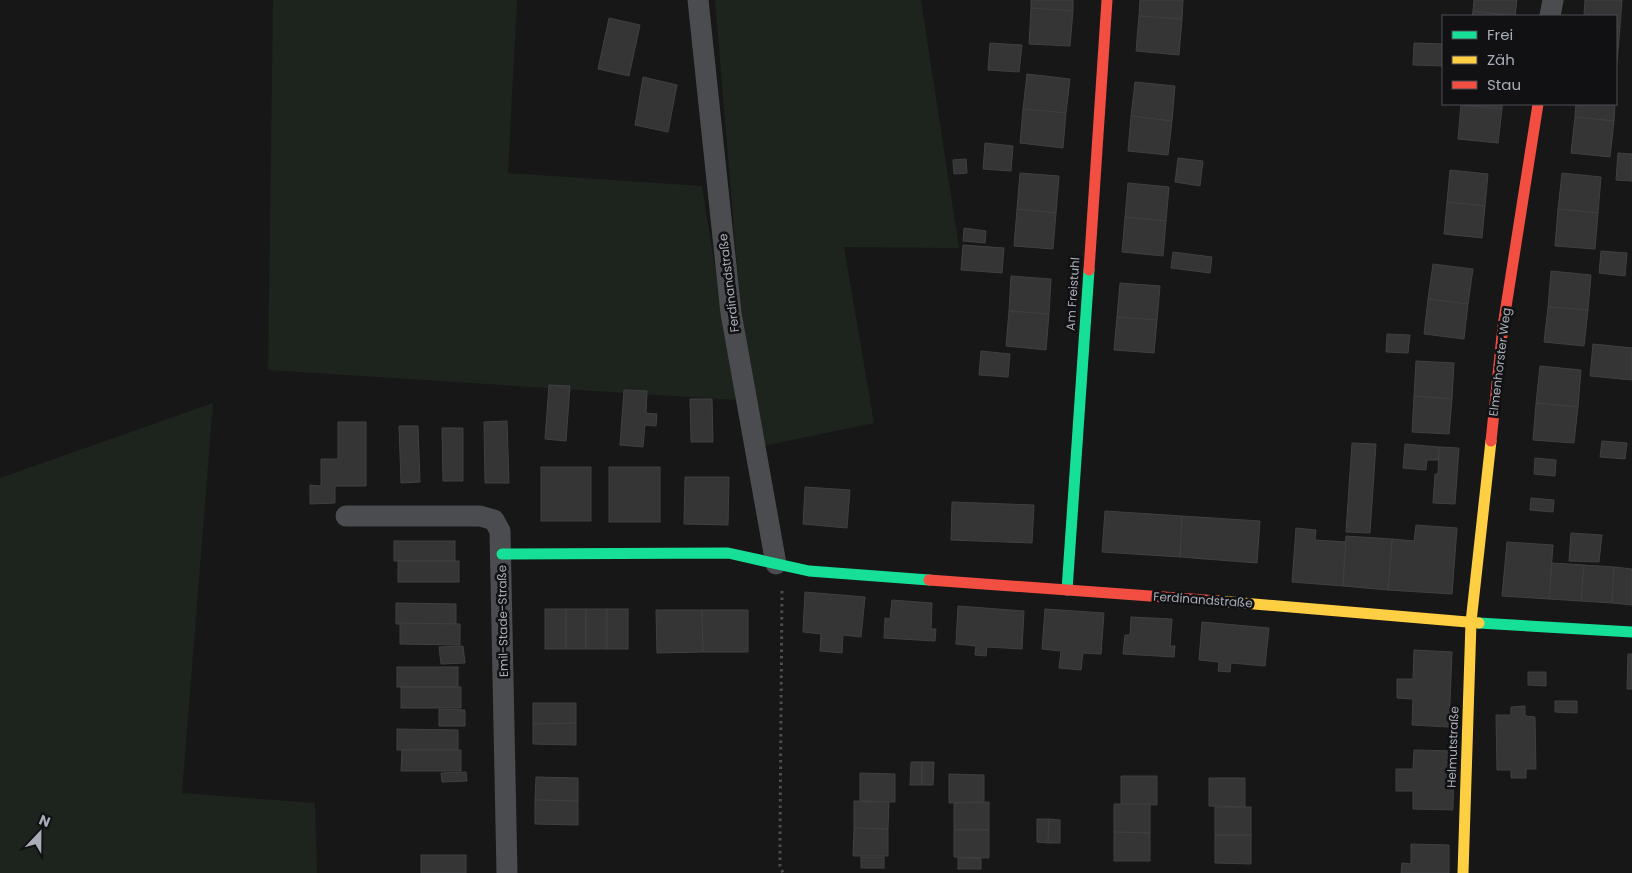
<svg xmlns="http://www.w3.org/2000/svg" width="1632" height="873" viewBox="0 0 1632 873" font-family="Poppins,sans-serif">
  <rect width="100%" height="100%" fill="#171717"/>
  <g fill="#1d241e">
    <polygon points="273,0 517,0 508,173 702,186 736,400 268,370"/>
    <polygon points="715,0 921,0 959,248 844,247 874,423 763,446 740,301"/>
    <polygon points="213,403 182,793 315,803 317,873 0,873 0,478"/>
  </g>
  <g fill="#353536" stroke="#3f4043">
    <polygon points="1031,0 1073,0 1073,11 1031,8"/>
    <polygon points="1140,0 1183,0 1182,19 1139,16"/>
    <polygon points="1474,0 1517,0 1515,16 1473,11"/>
    <polygon points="1585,0 1622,0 1620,27 1616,27 1616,16 1584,16"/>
    <polygon points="1031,8 1073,11 1070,46 1029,44"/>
    <polygon points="1473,11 1515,16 1472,16"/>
    <polygon points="1139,16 1182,19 1179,55 1136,51"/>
    <polygon points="609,18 640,25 629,76 598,69"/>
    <polygon points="1616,27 1620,27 1617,62 1616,62"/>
    <polygon points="990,43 1022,45 1019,72 988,70"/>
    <polygon points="1414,43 1443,44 1443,66 1413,65"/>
    <polygon points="1027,74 1070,79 1066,113 1023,109"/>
    <polygon points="643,77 677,85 668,132 635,125"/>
    <polygon points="1135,82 1175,86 1172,121 1131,116"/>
    <polygon points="1461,104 1502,104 1502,109 1461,105"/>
    <polygon points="1576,104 1615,104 1614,121 1575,117"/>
    <polygon points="1461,105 1502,109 1498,143 1458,139"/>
    <polygon points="1023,109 1066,113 1063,148 1020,143"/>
    <polygon points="1131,116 1172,121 1168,155 1128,151"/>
    <polygon points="1575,117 1614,121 1610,157 1571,153"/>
    <polygon points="985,143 1013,146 1011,171 983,169"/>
    <polygon points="1618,153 1632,154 1632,181 1616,180"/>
    <polygon points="1178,158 1203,161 1200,186 1175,182"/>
    <polygon points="966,159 967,173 954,174 953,160"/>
    <polygon points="1450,170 1488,174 1485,206 1447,202"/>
    <polygon points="1020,173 1059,176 1056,213 1017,209"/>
    <polygon points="1562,173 1601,177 1598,213 1558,209"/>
    <polygon points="1128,183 1169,187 1166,221 1125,217"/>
    <polygon points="1447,202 1485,206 1482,238 1444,234"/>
    <polygon points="1017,209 1056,213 1053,249 1014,246"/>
    <polygon points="1558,209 1598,213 1595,249 1555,246"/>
    <polygon points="1125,217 1166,221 1163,256 1122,252"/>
    <polygon points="964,228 986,231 985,243 963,241"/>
    <polygon points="963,245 1004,248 1002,273 961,270"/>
    <polygon points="1601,251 1627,253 1625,276 1599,273"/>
    <polygon points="1173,252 1212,257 1210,273 1171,268"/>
    <polygon points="1433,264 1473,269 1468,304 1428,299"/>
    <polygon points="1551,271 1591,275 1588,310 1548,307"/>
    <polygon points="1011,276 1051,279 1049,314 1009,311"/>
    <polygon points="1120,283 1160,286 1157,320 1117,317"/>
    <polygon points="1428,299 1468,304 1464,339 1424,334"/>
    <polygon points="1548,307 1588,310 1584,346 1544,342"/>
    <polygon points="1009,311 1049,314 1046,350 1006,346"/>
    <polygon points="1117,317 1157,320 1154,353 1114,350"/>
    <polygon points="1387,334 1410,335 1408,353 1386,352"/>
    <polygon points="1593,344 1632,348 1632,380 1590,376"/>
    <polygon points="981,351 1010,354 1008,377 979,375"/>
    <polygon points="1416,361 1454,363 1452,399 1414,396"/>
    <polygon points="1540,366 1581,370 1578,407 1536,403"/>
    <polygon points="549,385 570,386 566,441 545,439"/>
    <polygon points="624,390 647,391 646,413 657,414 656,426 645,425 643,447 620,445"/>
    <polygon points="1414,396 1452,399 1449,434 1412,432"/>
    <polygon points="690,399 712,399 713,442 691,442"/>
    <polygon points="1536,403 1578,407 1574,443 1533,440"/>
    <polygon points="507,421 509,483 485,483 484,422"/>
    <polygon points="338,422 366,422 366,486 335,486 335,503 310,504 310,485 321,486 321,459 338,459"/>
    <polygon points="399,426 418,426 420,482 401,483"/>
    <polygon points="442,428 463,428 463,481 443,481"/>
    <polygon points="1602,441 1627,443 1625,459 1600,457"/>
    <polygon points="1352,443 1376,444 1370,533 1346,532"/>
    <polygon points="1405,444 1439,447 1438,460 1427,460 1426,470 1403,468"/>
    <polygon points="1439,447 1459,448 1455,504 1433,503 1435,474 1438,474"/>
    <polygon points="1535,458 1556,460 1555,476 1534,474"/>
    <rect x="541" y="467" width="50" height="54"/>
    <rect x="609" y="467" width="51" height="55"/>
    <polygon points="685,477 729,477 728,525 684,524"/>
    <polygon points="805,487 850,490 847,528 803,524"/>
    <polygon points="1531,498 1554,500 1553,512 1530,510"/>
    <polygon points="952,502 1034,505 1032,543 951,540"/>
    <polygon points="1105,511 1182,516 1180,557 1102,552"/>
    <polygon points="1182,516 1260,521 1257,563 1180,557"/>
    <polygon points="1416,525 1457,528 1452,594 1388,590 1392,539 1414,541"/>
    <polygon points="1296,528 1316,530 1315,540 1346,542 1343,586 1292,582"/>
    <polygon points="1571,533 1602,535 1599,562 1569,561"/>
    <polygon points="1346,536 1392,539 1388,590 1343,586"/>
    <rect x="394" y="541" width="61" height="20"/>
    <polygon points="1507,542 1553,545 1549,599 1502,596"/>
    <rect x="398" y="561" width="61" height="21"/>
    <polygon points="1552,563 1584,565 1581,601 1549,599"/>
    <polygon points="1584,565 1614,567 1612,603 1581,601"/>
    <polygon points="1614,567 1632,569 1632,605 1612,603"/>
    <polygon points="805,592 865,597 861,637 843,635 842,653 820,651 821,634 803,632"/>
    <polygon points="892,600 932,603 931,629 936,629 935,641 884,638 885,618 890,619"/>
    <polygon points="396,603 456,604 456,624 396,624"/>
    <polygon points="958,606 1024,611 1022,649 987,647 986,656 975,655 976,646 956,644"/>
    <rect x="545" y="609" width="21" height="40"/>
    <rect x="566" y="609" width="20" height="40"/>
    <rect x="586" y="609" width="21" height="40"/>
    <rect x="607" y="609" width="21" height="40"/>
    <polygon points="1045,609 1104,613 1101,654 1083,653 1081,670 1059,668 1061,651 1042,649"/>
    <polygon points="656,610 702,610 703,652 657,653"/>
    <polygon points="702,610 748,610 748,652 703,652"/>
    <polygon points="1131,617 1172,619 1170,646 1175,646 1174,657 1123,654 1125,635 1130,635"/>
    <polygon points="1202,622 1269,628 1265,666 1231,663 1230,672 1218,671 1219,662 1199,660"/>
    <polygon points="400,623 460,624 460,645 400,644"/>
    <polygon points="463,646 465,663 441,664 439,647"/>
    <polygon points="1414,650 1452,652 1449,727 1412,725 1413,699 1397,698 1397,679 1413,679"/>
    <polygon points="1628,654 1632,654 1632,689 1627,689"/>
    <rect x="397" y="667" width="61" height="20"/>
    <polygon points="1528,672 1546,672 1546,686 1528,685"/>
    <rect x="401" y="687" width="60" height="21"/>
    <polygon points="1555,701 1577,701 1577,713 1555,712"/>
    <polygon points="533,703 576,703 576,723 533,724"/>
    <polygon points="1525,706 1525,716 1535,717 1536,769 1526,769 1526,778 1511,778 1511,770 1497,770 1496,715 1511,715 1511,707"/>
    <polygon points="439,709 465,710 465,726 439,726"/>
    <polygon points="576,723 576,745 533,744 533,724"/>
    <polygon points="397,729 458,730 458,750 397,750"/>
    <polygon points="402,750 461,750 461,771 401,771"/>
    <polygon points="1414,750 1454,751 1453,810 1413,809 1413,791 1396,791 1396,769 1413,769"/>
    <polygon points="911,762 922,762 922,785 910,785"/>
    <polygon points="922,762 934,762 933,785 922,785"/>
    <polygon points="466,772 467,781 442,782 441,773"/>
    <polygon points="860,773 895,774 895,802 860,801"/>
    <polygon points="949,774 984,775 984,802 949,803"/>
    <polygon points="1121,776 1157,776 1157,805 1121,804"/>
    <polygon points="536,777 578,778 578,801 535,800"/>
    <polygon points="1209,778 1245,778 1245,807 1209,806"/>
    <polygon points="535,800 578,801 578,825 535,824"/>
    <polygon points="854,801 889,802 888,829 854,828"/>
    <polygon points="989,802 989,830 954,830 954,803"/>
    <polygon points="1114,804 1150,804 1150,833 1114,832"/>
    <rect x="1215" y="807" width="36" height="28"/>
    <polygon points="1037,819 1049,819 1048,843 1037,842"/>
    <polygon points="1049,819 1060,820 1060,843 1048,843"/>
    <polygon points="854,828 888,829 888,856 853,856"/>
    <polygon points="954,830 989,830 989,858 954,857"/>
    <polygon points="1114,832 1150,833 1150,861 1114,861"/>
    <polygon points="1215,835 1251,835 1251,864 1215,863"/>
    <polygon points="1411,844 1449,845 1449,873 1401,873 1402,863 1411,864"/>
    <rect x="421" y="855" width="45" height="18"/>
    <rect x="861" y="857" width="23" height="11"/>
    <rect x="958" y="858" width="23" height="11"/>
  </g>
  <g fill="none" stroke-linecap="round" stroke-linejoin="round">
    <polyline stroke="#4d4e52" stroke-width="3" stroke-dasharray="2.5 4" stroke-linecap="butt" points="782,591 780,839 780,866 783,873"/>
    <g stroke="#4b4c50" stroke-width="21">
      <polyline points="698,0 731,313 776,564"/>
      <polyline points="1550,16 1553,0"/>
      <polyline points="346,516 480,516 494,520 500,531 507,873"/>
    </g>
    <g stroke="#16e098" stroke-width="11">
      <polyline points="502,554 728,553 809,571 929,580"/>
      <polyline points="1067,590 1089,270"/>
      <polyline points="1479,623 1632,632"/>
    </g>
    <g stroke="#ffcf43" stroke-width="11">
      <polyline points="1219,601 1479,623"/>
      <polyline points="1463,873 1471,622 1491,441"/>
    </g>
    <g stroke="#f24e42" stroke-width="11">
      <polyline points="1089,270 1107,0"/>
      <polyline points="1491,441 1503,326 1538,104"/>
      <polyline points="929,580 1219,601"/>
    </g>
  </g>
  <g text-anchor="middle" stroke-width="5" stroke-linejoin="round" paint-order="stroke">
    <g font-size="12" fill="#a8adb8" stroke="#111113">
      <text transform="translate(729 283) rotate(-97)" y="4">Ferdinandstraße</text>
      <text transform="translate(1073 294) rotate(-86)" y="4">Am Freistuhl</text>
      <text transform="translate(1500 362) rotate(-83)" y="4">Elmenhorster Weg</text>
      <text transform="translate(1203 600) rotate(4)" y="4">Ferdinandstraße</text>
      <text transform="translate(503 621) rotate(-91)" y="4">Emil-Stade-Straße</text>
      <text transform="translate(1453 747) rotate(-88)" y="4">Helmutstraße</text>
    </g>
  </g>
  <rect x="1442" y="15" width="175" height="90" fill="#111113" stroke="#4d4f55"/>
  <rect x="1452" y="31" width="25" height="8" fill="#16e098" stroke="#4d4f55"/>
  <text x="1487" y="40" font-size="15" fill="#a8adb8">Frei</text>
  <rect x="1452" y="56" width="25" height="8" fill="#ffcf43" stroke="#4d4f55"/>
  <text x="1487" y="65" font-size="15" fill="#a8adb8">Zäh</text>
  <rect x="1452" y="81" width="25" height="8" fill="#f24e42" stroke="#4d4f55"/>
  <text x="1487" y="90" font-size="15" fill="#a8adb8">Stau</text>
  <g transform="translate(40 833) rotate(22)" stroke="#111113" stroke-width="4" paint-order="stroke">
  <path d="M0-4L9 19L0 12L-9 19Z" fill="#a8adb8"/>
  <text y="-8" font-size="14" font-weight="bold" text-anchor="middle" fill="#a8adb8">N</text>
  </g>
</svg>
